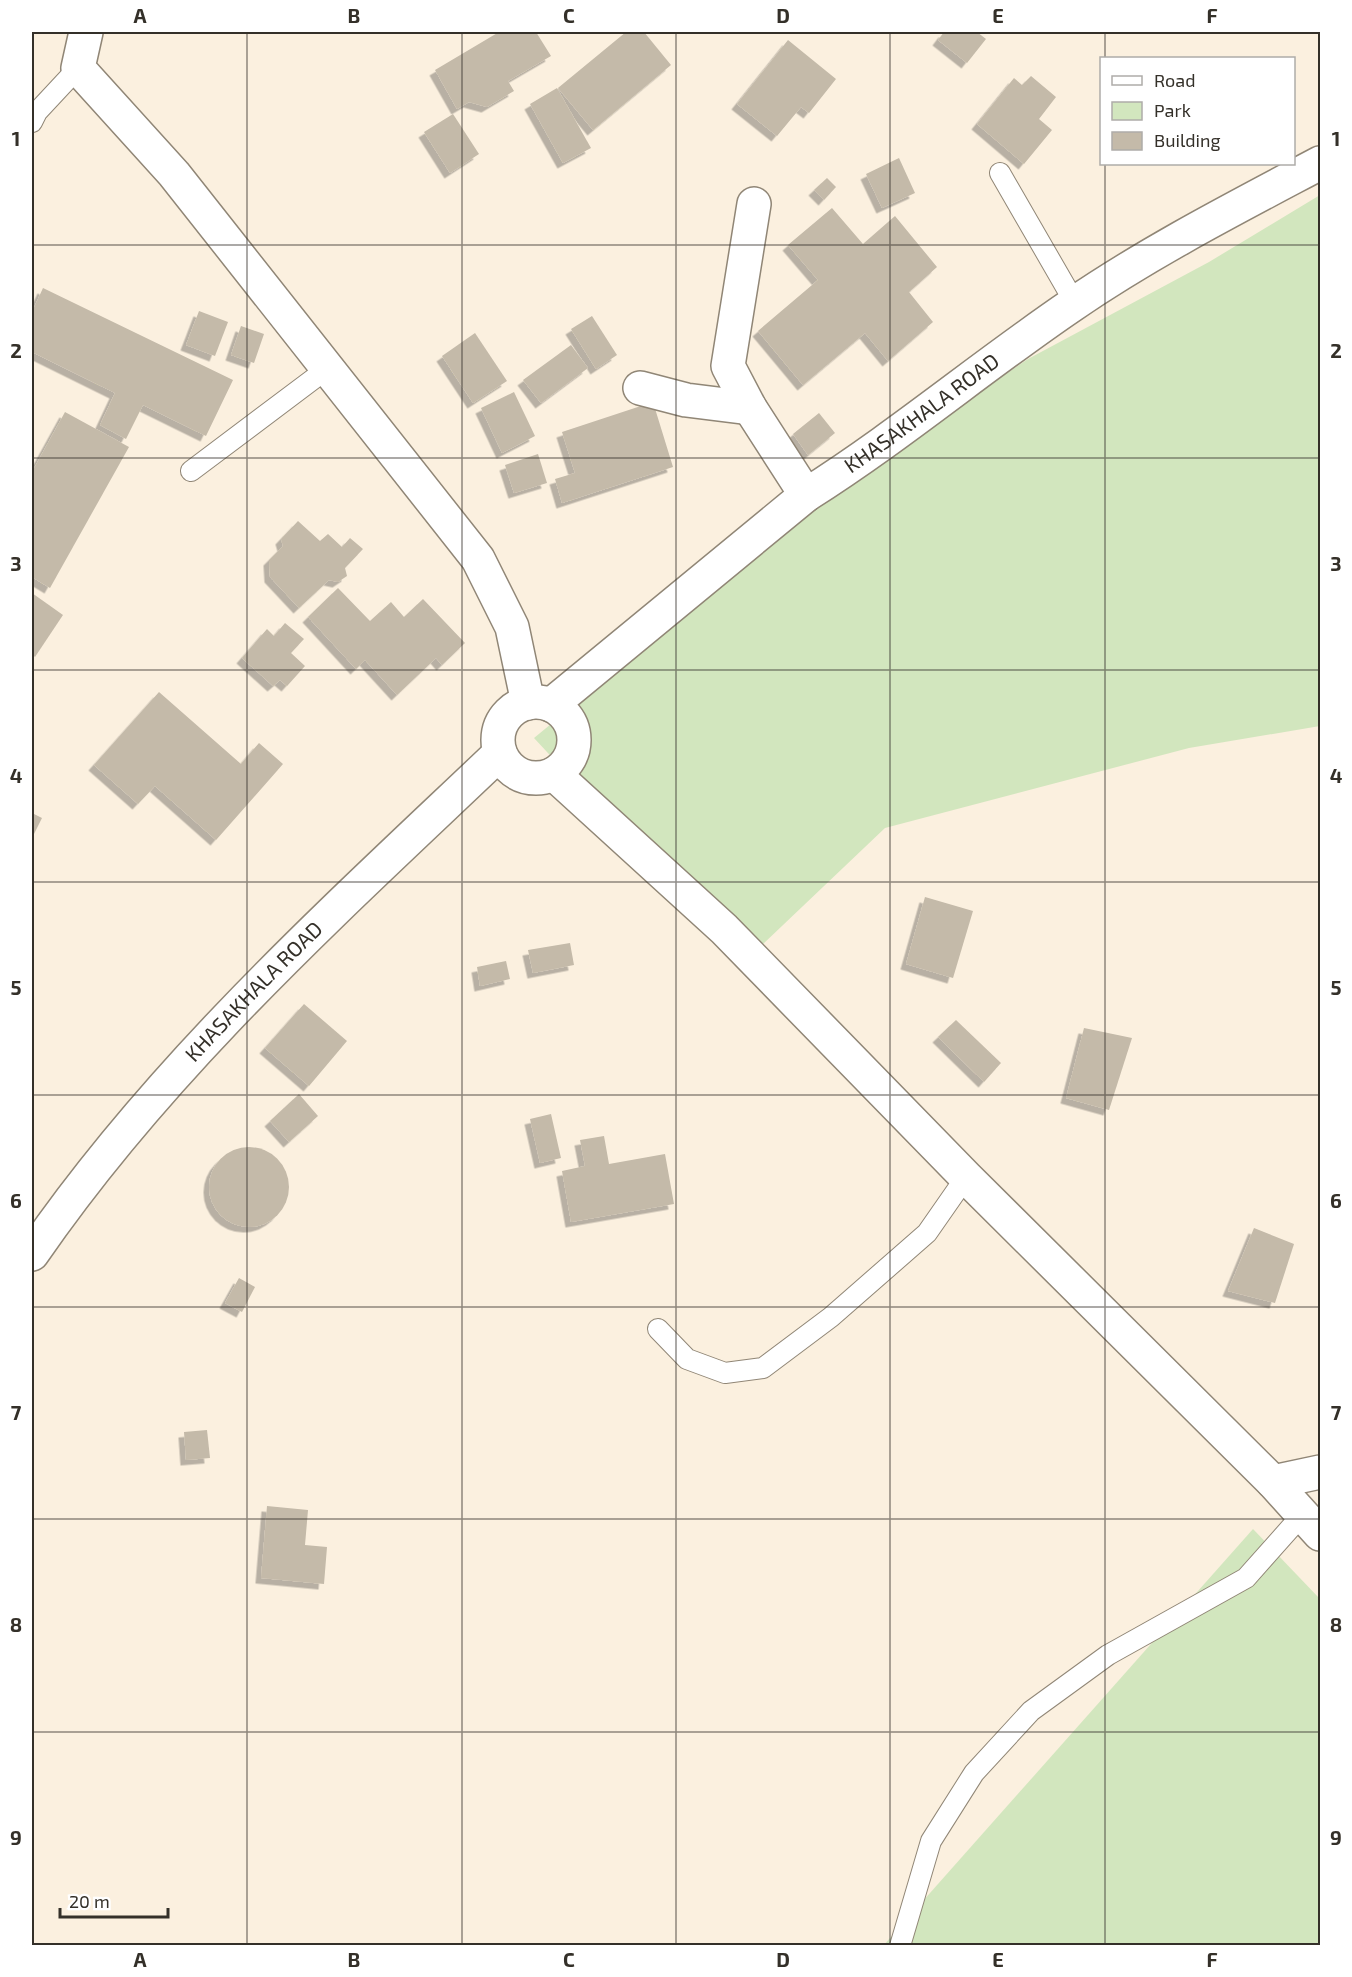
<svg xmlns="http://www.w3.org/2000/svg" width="1352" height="1977" viewBox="0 0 1352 1977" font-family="'Exo 2',sans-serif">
  <defs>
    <filter id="shadow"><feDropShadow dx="-5.5" dy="5.5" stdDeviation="0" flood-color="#0004"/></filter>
  </defs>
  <rect width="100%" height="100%" fill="#fbf0df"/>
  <g fill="#d2e6be">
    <polygon points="1320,195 1320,726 1189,748 885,828 743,963 534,738 845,482 1028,359 1209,262"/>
    <polygon points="1253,1529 1320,1599 1320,1945 883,1946"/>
  </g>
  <g fill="#c4baa9" filter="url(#shadow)">
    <polygon points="499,32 536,32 551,56 508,81 514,91 487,107 469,102 457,109 435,70"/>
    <polygon points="626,32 644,32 671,65 593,130 558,88"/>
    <polygon points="944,32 977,32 986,39 967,63 938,40"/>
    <polygon points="788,40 836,79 809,113 801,107 777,136 737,104"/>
    <polygon points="1031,76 1056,97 1039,119 1052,130 1024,164 977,124 1014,78 1022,85"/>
    <polygon points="557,88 591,148 563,163 530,104"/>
    <polygon points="453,114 479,154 450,173 424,132"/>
    <polygon points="899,158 915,193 882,208 866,174"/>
    <polygon points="827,178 836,187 824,200 814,190"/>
    <polygon points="832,208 863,244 895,216 937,267 909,292 933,322 888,361 865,333 803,385 758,331 818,280 788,245"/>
    <polygon points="43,288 233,380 206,436 143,405 126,439 100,425 115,393 32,352 32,312"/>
    <polygon points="199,311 228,322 215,356 186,345"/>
    <polygon points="592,316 617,355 596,369 571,329"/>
    <polygon points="241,326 264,334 254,363 231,355"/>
    <polygon points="475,333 507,381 473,403 442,356"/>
    <polygon points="571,345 588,368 541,403 523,380"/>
    <polygon points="514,392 535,436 502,453 481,408"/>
    <polygon points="653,402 673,467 562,503 555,479 575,473 562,432"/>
    <polygon points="65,412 129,447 50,588 32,577 32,472"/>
    <polygon points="819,413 835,433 808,455 793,434"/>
    <polygon points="538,454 547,483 514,493 505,465"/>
    <polygon points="298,521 320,541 328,534 342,547 350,538 363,549 345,568 347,576 338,582 329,580 299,608 270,577 269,560 283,546 281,539"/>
    <polygon points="338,588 370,621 391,602 404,617 423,599 465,643 442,665 436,658 397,695 365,660 356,669 308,617"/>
    <polygon points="32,593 63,615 35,657 32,654"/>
    <polygon points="285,623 304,639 291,653 305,666 287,686 280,680 273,686 242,658 267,629 274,636"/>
    <polygon points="159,692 241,764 259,743 283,764 216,840 155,786 138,804 94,765"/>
    <polygon points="32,813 42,818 32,838"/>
    <polygon points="925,897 973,911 953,978 906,964"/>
    <polygon points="570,943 574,965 533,973 528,950"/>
    <polygon points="506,961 510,979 480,986 477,967"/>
    <polygon points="304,1004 347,1041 309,1086 265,1048"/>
    <polygon points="956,1020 1001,1063 984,1082 938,1037"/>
    <polygon points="1084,1028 1132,1038 1109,1110 1066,1098"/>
    <polygon points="299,1094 318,1116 289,1142 270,1121"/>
    <polygon points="551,1114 561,1158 540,1163 530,1119"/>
    <polygon points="604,1136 609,1164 665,1154 674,1204 571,1222 562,1171 585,1166 580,1140"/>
    <circle cx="249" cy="1187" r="40"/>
    <polygon points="1254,1228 1294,1244 1275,1303 1228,1291"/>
    <polygon points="239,1278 255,1287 242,1312 225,1303"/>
    <polygon points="207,1430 210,1458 186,1460 184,1432"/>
    <polygon points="267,1506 308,1510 305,1545 327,1547 324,1584 261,1578"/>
  </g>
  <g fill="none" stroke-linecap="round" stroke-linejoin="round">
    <defs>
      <g id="lane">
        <polyline points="32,122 37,112 78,68"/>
        <polyline points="1000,173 1075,303"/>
        <polyline points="191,471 328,368"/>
        <polyline points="658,1329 687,1359 725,1373 763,1368 831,1317 927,1233 966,1177"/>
        <polyline points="900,1946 931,1841 974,1773 1031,1711 1108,1655 1246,1578 1302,1515"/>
      </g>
      <g id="street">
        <polyline points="86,32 78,68 174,174 478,559 512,627 528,703"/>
        <polyline points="754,204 728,366 750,408 806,495"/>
        <polyline points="640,388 686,400 750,408"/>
        <circle cx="536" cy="740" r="38"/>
        <path id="s1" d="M551 705 806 495C898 437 982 366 1072 305 1151 251 1237 207 1320 163"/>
        <polyline points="554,774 724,929 966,1177 1273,1482 1320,1534"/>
        <path id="s2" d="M32 1254C162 1065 335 910 500 753"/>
        <polyline points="1273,1482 1320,1472"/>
      </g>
    </defs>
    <use href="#lane" stroke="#908676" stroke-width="22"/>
    <use href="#street" stroke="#908676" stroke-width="36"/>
    <use href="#lane" stroke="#fff" stroke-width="20"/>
    <use href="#street" stroke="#fff" stroke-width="33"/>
  </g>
  <path fill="none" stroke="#343029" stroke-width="1.5" stroke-opacity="0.55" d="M247 32V1946M462 32V1946M676 32V1946M890 32V1946M1105 32V58M1105 164V1946M32 245H1320M32 458H1320M32 670H1320M32 882H1320M32 1095H1320M32 1307H1320M32 1519H1320M32 1732H1320"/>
  <g text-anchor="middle" stroke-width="4.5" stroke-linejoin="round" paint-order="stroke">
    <g font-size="21" fill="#343029" stroke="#fff">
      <text dy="7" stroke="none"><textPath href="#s1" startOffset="472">KHASAKHALA ROAD</textPath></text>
      <text dy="7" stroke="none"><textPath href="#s2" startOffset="344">KHASAKHALA ROAD</textPath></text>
    </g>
  </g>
  <rect width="1352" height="1977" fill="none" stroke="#ffffff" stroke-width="66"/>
  <rect x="1100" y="57" width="195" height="108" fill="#ffffff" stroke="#aeaca9" stroke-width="1.5"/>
  <rect x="1112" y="76" width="30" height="9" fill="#ffffff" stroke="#aeaca9" stroke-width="1.5"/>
  <text x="1154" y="87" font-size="18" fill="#343029">Road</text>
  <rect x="1112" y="102" width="30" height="18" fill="#d2e6be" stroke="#aeaca9" stroke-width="1.5"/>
  <text x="1154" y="117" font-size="18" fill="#343029">Park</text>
  <rect x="1112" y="132" width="30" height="18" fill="#c4baa9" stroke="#aeaca9" stroke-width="1.5"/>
  <text x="1154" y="147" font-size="18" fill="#343029">Building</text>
  <path d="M60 1908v9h108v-9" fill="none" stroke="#343029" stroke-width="3"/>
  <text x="69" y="1908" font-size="18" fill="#343029" stroke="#ffffff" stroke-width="4.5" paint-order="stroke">20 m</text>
  <rect x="33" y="33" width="1286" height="1911" fill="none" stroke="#343029" stroke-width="2"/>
  <g font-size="20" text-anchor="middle" font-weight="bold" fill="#343029">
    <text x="140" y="23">A</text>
    <text x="354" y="23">B</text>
    <text x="569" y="23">C</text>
    <text x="783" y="23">D</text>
    <text x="998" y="23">E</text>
    <text x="1212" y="23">F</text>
    <text x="16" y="146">1</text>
    <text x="1336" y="146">1</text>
    <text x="16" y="358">2</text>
    <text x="1336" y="358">2</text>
    <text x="16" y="571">3</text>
    <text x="1336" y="571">3</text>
    <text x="16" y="783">4</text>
    <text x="1336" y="783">4</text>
    <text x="16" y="995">5</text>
    <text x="1336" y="995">5</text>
    <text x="16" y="1208">6</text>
    <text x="1336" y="1208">6</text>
    <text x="16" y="1420">7</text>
    <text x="1336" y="1420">7</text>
    <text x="16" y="1632">8</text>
    <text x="1336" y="1632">8</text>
    <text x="16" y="1845">9</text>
    <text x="1336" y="1845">9</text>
    <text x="140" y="1967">A</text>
    <text x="354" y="1967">B</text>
    <text x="569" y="1967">C</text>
    <text x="783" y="1967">D</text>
    <text x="998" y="1967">E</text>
    <text x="1212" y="1967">F</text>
  </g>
</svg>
